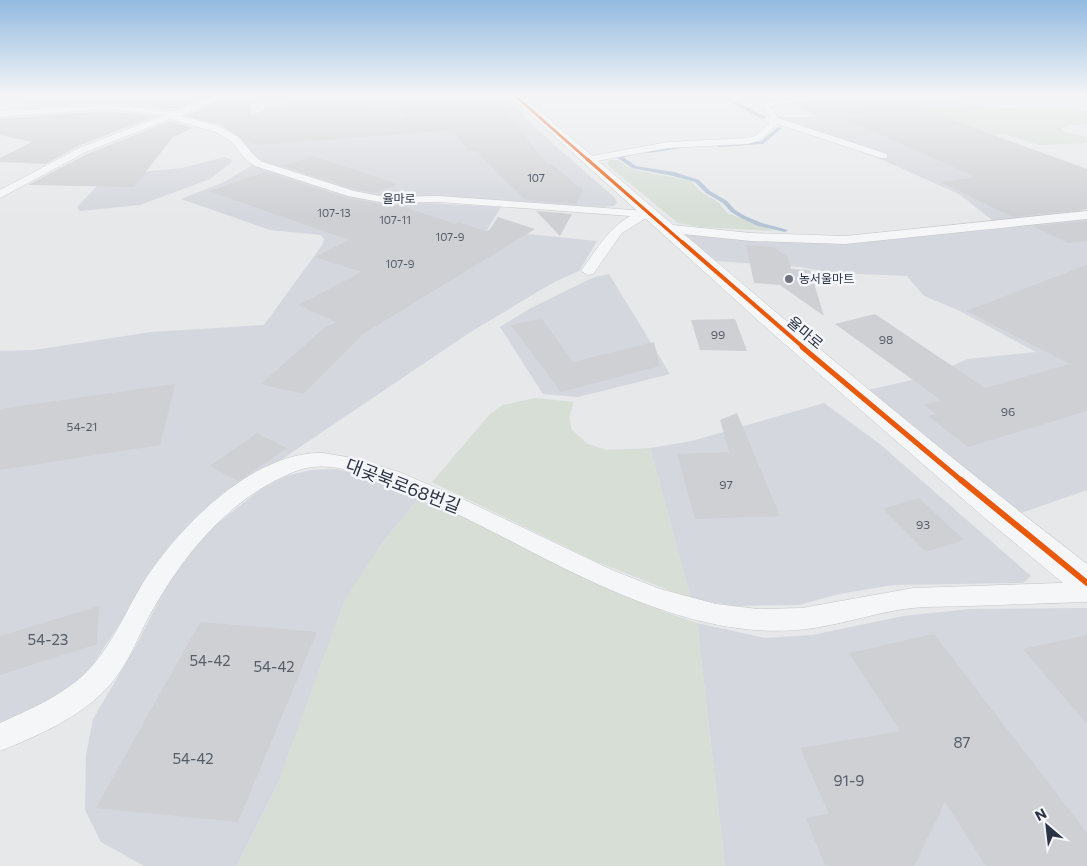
<svg xmlns="http://www.w3.org/2000/svg" width="1087" height="866" viewBox="0 0 1087 866" font-family="Commissioner,'Noto Sans KR',sans-serif">
  <rect width="100%" height="100%" fill="#e6e8ea"/>
  <g fill="#d4d7dd">
    <polygon points="336,94 503,94 541,133 615,198 617,203 613,206 601,207 417,196 386,198 364,194 256,159 239,137 225,129 263,110"/>
    <polygon points="859,94 1087,94 1087,102 954,100 964,105 890,115 1083,211 1000,221 992,220 959,194 869,154 780,125 780,117 818,117 791,102"/>
    <polygon points="225,157 233,161 210,179 140,205 80,211 77,207 108,175 182,168"/>
    <polygon points="253,165 369,200 501,207 487,230 597,241 579,271 554,282 469,333 199,515 173,543 88,672 62,694 0,726 0,351 34,350 151,332 264,325 323,244 324,239 321,235 270,230 181,199 224,182"/>
    <polygon points="1087,216 1087,490 1021,513 868,390 925,377 968,359 1036,352 958,310 924,296 907,276 833,273 801,267 715,261 682,232 849,243"/>
    <polygon points="609,274 670,374 578,397 543,394 500,327 531,308 592,278"/>
    <polygon points="824,403 881,445 1031,576 1023,583 893,585 839,594 799,605 736,606 691,599 650,448 692,441"/>
    <polygon points="336,469 364,475 421,495 380,546 276,788 237,866 144,866 101,842 85,810 86,755 93,719 136,646 174,571 204,534 261,489 286,476 311,470"/>
    <polygon points="1087,608 1087,866 725,866 697,623 765,638 812,635 903,616 970,609"/>
  </g>
  <g fill="#d6ded6">
    <polygon points="964,105 969,107 1087,110 1087,125 1069,125 1061,128 1065,132 1087,137 1087,143 1039,145 1004,134 962,137 888,115"/>
    <polygon points="610,160 618,160 626,166 635,170 691,181 700,191 719,203 727,213 774,231 700,227 678,223 609,166 607,163"/>
    <polygon points="535,398 574,402 569,417 572,430 588,444 607,450 650,448 691,599 595,561 432,482 490,414 503,405"/>
    <path d="M421 495C512 541 600 592 697 623L725 866H237L276 788 344 601 380 546Z"/>
  </g>
  <g fill="none" stroke-linecap="round" stroke-linejoin="round">
    <g fill="#b4c4d5" fill-rule="evenodd">
      <polygon points="721,94 766,117 766,118 762,119 715,94"/>
      <polygon points="778,127 782,128 763,144 718,147 715,145 718,143 760,142"/>
      <polygon points="686,144 688,147 648,153 645,151"/>
      <polygon points="631,152 633,155 623,157 636,166 674,172 699,180 710,191 727,201 735,210 745,216 762,223 788,230 785,232 758,226 741,218 731,212 723,203 706,193 695,182 673,176 632,168 616,157"/>
    </g>
  </g>
  <g fill="#ced0d3">
    <polygon points="32,94 215,94 175,109 105,103 31,107"/>
    <polygon points="235,94 248,94 251,116 297,103 305,105 331,98 405,118 395,94 483,94 488,101 496,100 547,164 551,164 583,190 576,204 525,200 476,151 468,151 453,130 258,145 245,141 221,125 186,116"/>
    <polygon points="905,103 1087,169 1087,209 1013,217 940,182 976,177 845,119 868,117 854,110"/>
    <polygon points="105,111 156,116 78,146 46,164 0,162 0,158 32,142 0,135 0,119"/>
    <polygon points="170,121 193,128 173,137 134,187 28,185 87,154"/>
    <polygon points="313,156 398,184 374,193 354,189 282,166"/>
    <polygon points="266,172 347,198 385,205 398,205 455,224 458,222 488,232 498,217 535,229 363,334 303,394 261,384 324,328 336,322 298,305 362,272 315,257 349,240 209,191"/>
    <polygon points="536,211 572,214 560,236"/>
    <polygon points="1087,221 1087,241 1068,243 1033,226"/>
    <polygon points="746,245 773,247 788,257 791,269 810,270 824,316 780,285 754,283"/>
    <polygon points="1087,265 1087,411 968,447 928,416 936,414 924,405 941,400 835,324 875,314 985,388 1070,364 966,311"/>
    <polygon points="542,319 573,362 654,342 660,366 561,392 511,325"/>
    <polygon points="735,319 747,351 700,350 691,320"/>
    <polygon points="175,384 160,445 0,470 0,409"/>
    <polygon points="737,413 780,516 695,519 677,454 728,452 730,455 720,420"/>
    <polygon points="257,433 287,448 238,481 210,466"/>
    <polygon points="919,498 964,540 926,552 883,509"/>
    <polygon points="99,606 97,644 0,675 0,636"/>
    <polygon points="200,622 317,632 238,822 96,808"/>
    <polygon points="934,634 1087,833 1087,866 986,866 945,802 914,866 825,866 806,818 829,814 800,748 900,731 849,653"/>
    <polygon points="1087,635 1087,724 1023,649"/>
  </g>
  <g fill="none" stroke-linecap="round" stroke-linejoin="round">
    <defs>
      <g id="service">
        <path d="M221 94H233L180 116C200 121 225 125 241 140 249 148 252 156 263 162L354 191 385 197 439 196 647 211 653 214 622 233 593 274 588 275 581 271C596 250 608 229 630 216L439 202 385 203 348 196 255 166 246 160 232 142 218 133 170 119 86 152 0 198V190L79 148 164 115 105 109 0 117V111L105 105 175 111Z"/>
        <polygon points="823,94 848,94 771,106 778,118 887,154 887,158 881,158 777,124 761,140 748,144 668,148 586,163 581,160 586,157 668,142 747,138 755,136 769,124 770,116 762,106 766,102"/>
        <polygon points="1087,211 1087,219 845,244 751,241 663,232 657,228 663,224 751,233 845,236"/>
        <path d="M323 453 353 458 399 472 467 501 612 570 660 589 716 604 758 609 802 608 913 588 1087 582V602C1047 603 1008 605 968 606 949 607 930 606 912 608 878 612 847 623 814 628 749 638 684 620 625 596 551 566 484 523 410 493 391 485 372 476 352 471 333 466 314 464 296 471 228 498 183 555 148 618 136 642 126 668 107 688 79 718 37 736 0 751V723C33 708 69 693 93 665 114 641 127 609 144 581 179 527 253 451 323 453Z"/>
      </g>
      <path id="tertiary" d="M508 94H520C707 254 892 414 1087 564V597L1075 593 986 519 771 332Z"/>
    </defs>
    <use href="#service" stroke="#c4c6c8" stroke-width="1"/>
    <use href="#tertiary" stroke="#c4c6c8" stroke-width="1"/>
    <use href="#service" fill="#f5f6f7" fill-rule="evenodd"/>
    <use href="#tertiary" fill="#f5f6f7" fill-rule="evenodd"/>
    <defs>
      <polyline id="cycleway-far4" points="513,94 588,160"/>
      <polyline id="cycleway-far3" points="587,159 683,243"/>
      <polyline id="cycleway-far2" points="682,242 804,348"/>
      <polyline id="cycleway-far1" points="802,347 962,481"/>
      <polyline id="cycleway" points="961,480 1087,583"/>
    </defs>
    <use href="#cycleway-far4" stroke="#f4f6f9" stroke-width="4"/>
    <use href="#cycleway-far3" stroke="#f4f6f9" stroke-width="5"/>
    <use href="#cycleway-far2" stroke="#f4f6f9" stroke-width="6"/>
    <use href="#cycleway-far1" stroke="#f4f6f9" stroke-width="8"/>
    <use href="#cycleway" stroke="#f4f6f9" stroke-width="9"/>
    <use href="#cycleway-far4" stroke="#e8590c" stroke-width="2.5"/>
    <use href="#cycleway-far3" stroke="#e8590c" stroke-width="3"/>
    <use href="#cycleway-far2" stroke="#e8590c" stroke-width="4"/>
    <use href="#cycleway-far1" stroke="#e8590c" stroke-width="5"/>
    <use href="#cycleway" stroke="#e8590c" stroke-width="6"/>
  </g>
  <linearGradient id="sky" x2="0" y2="1"><stop stop-color="#93bae0"/><stop offset="0.44" stop-color="#f4f5f6"/><stop offset="1" stop-color="#f4f5f6" stop-opacity="0"/></linearGradient>
  <rect width="1087" height="216" fill="url(#sky)"/>
  <circle fill="#6c737f" stroke="#f4f6f9" stroke-width="2" cx="789" cy="279" r="5"/>
  <g text-anchor="middle" stroke-width="5" stroke-linejoin="round" paint-order="stroke">
    <g font-size="11" fill="#545c69">
      <text x="536" y="182">107</text>
      <text x="334" y="217">107-13</text>
      <text x="395" y="224">107-11</text>
      <text x="450" y="241">107-9</text>
      <text x="400" y="268">107-9</text>
    </g>
    <g font-size="12" fill="#2b3445" stroke="#f4f6f9">
      <text x="399" y="203">율마로</text>
    </g>
    <g font-size="12" fill="#2b3445" stroke="#f4f6f9" text-anchor="start">
      <text x="799" y="283">농서울마트</text>
    </g>
    <g font-size="12" fill="#545c69">
      <text x="718" y="339">99</text>
      <text x="886" y="344">98</text>
      <text x="1008" y="416">96</text>
      <text x="82" y="431">54-21</text>
      <text x="726" y="489">97</text>
      <text x="923" y="529">93</text>
    </g>
    <g font-size="15" fill="#2b3445" stroke="#f4f6f9">
      <text transform="translate(805 333) rotate(40)" y="5">율마로</text>
    </g>
    <g font-size="15" fill="#545c69">
      <text x="48" y="645">54-23</text>
      <text x="210" y="666">54-42</text>
      <text x="274" y="672">54-42</text>
      <text x="962" y="748">87</text>
      <text x="193" y="764">54-42</text>
      <text x="849" y="786">91-9</text>
    </g>
    <g font-size="18" fill="#2b3445" stroke="#f4f6f9">
      <text transform="translate(403 486) rotate(21)" y="6">대곶북로68번길</text>
    </g>
  </g>
  <g transform="translate(1047 826) rotate(332)" stroke="#f4f6f9" stroke-width="4" paint-order="stroke">
  <path d="M0-4L9 19L0 12L-9 19Z" fill="#2b3445"/>
  <text y="-8" font-size="14" font-weight="bold" text-anchor="middle" fill="#2b3445">N</text>
  </g>
</svg>
